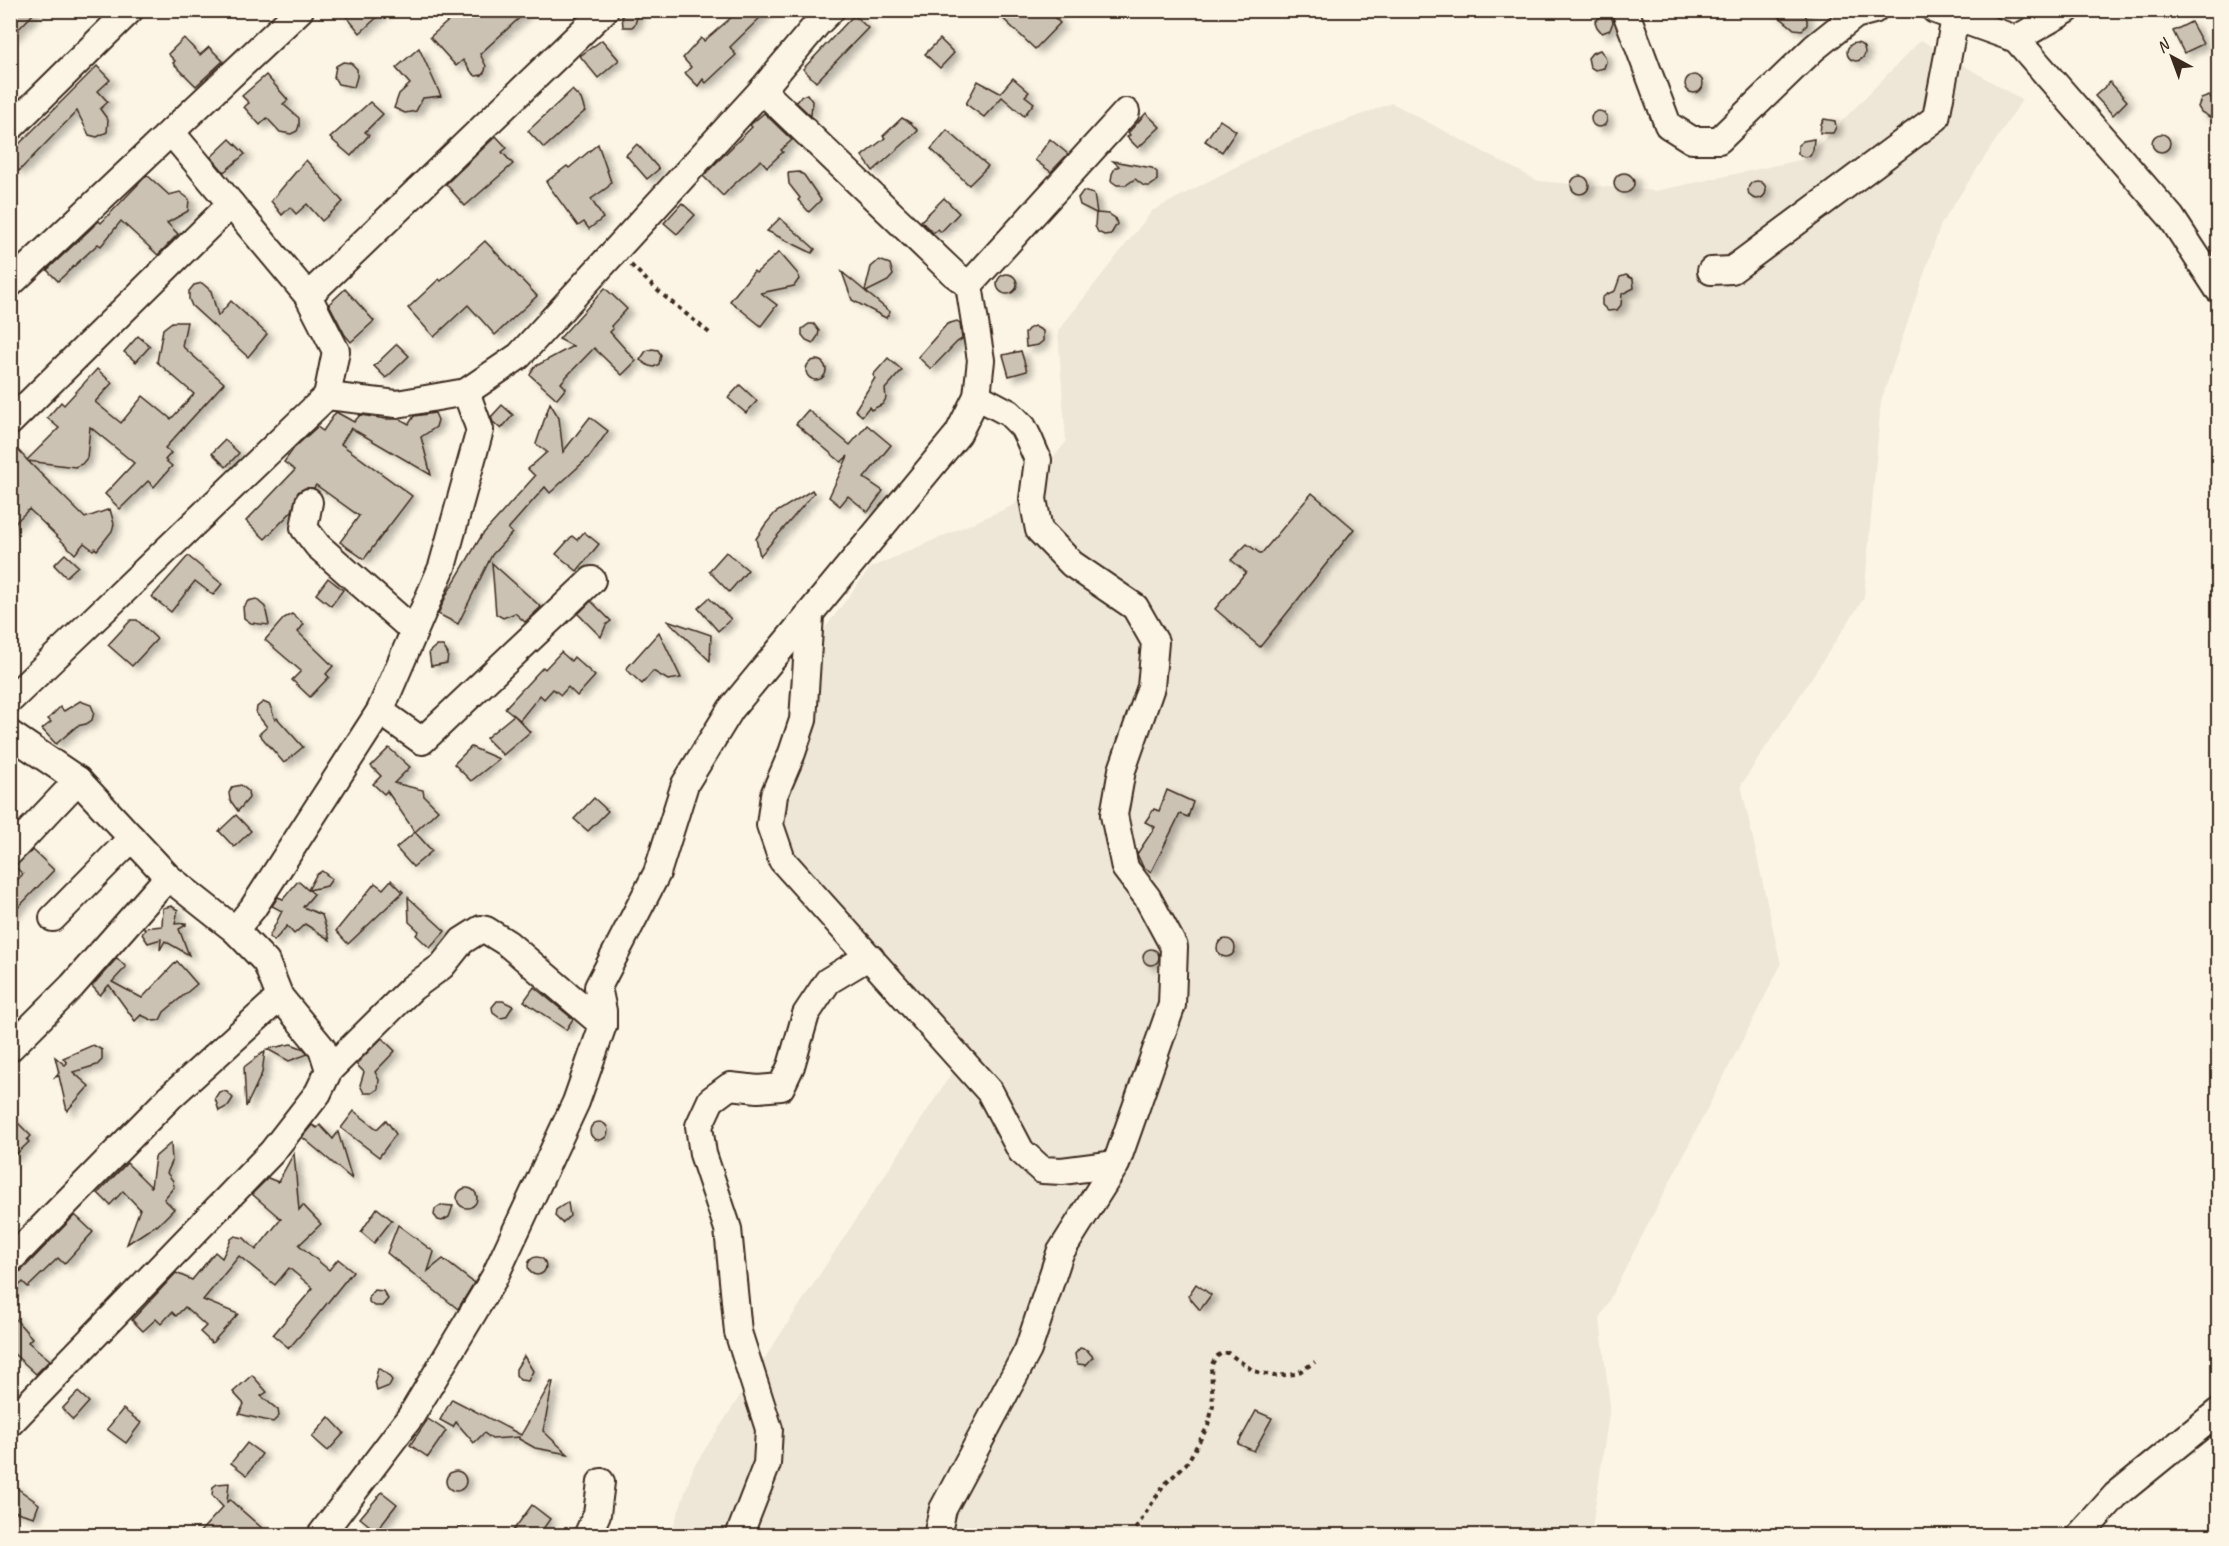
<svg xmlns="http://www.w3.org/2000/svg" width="2229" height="1546" viewBox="0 0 2229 1546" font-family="Caveat,sans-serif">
  <defs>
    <filter id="shadow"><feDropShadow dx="6" dy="4" stdDeviation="3" flood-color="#0004"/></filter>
  </defs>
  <rect width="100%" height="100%" fill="#fcf5e5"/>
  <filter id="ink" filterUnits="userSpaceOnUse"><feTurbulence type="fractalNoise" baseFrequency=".0167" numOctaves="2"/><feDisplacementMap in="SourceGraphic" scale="12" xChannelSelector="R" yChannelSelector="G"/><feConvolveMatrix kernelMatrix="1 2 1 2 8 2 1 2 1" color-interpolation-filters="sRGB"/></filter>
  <g filter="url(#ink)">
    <polygon fill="#eee6d6" points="1921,40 2022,100 1941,224 1881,401 1864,598 1741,785 1781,965 1600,1318 1610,1407 1591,1535 670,1536 694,1466 965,1053 780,852 773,814 813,644 870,568 1014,505 1066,442 1058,331 1152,211 1270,149 1392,103 1538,181 1656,191 1805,159"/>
    <g fill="#ccc2b3" stroke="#3b2a1e" stroke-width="1.5" filter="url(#shadow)">
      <polygon points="17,10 37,10 10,38 10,17"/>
      <polygon points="341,10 385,10 360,33"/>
      <polygon points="461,10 528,10 480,54 486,66 485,71 482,75 476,76 472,73 463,60 456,66 430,37"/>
      <polygon points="740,10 768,10 730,47 736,55 706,83 703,79 698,86 685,73 691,67 683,58 701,38 704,41"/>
      <polygon points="994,10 1047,10 1060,23 1035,49"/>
      <polygon points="1771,10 1803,10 1807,19 1807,25 1802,30 1794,29"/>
      <polygon points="639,11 635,24 632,27 623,27 622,15"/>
      <polygon points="1602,14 1611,16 1613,22 1610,30 1602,33 1597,27 1595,22"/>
      <polygon points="854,15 868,28 816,82 803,69"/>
      <polygon points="2191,22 2203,44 2184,53 2173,31"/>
      <polygon points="184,38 200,55 209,47 223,61 196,86 173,63 175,61 168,54"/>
      <polygon points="940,39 954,53 940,68 925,54"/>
      <polygon points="602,40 619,60 598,78 580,56"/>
      <circle cx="1856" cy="52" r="9"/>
      <polygon points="419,48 441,96 423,98 416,111 405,113 394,108 399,94 410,84 396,68"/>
      <polygon points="1600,50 1605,56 1606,62 1604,68 1595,70 1590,67 1588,58 1592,53"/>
      <polygon points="343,62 351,63 357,69 357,77 354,87 338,84 334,77 336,66"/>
      <polygon points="97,66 110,80 98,91 108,102 100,109 108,120 107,132 97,137 89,135 77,111 19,171 10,163 10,153"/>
      <circle cx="1694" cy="84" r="9"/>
      <polygon points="266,75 288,100 283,104 299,118 299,126 297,131 291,134 280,132 267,118 260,125 244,107 249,103 242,96"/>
      <polygon points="1013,78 1029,92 1025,96 1034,103 1024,116 1002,97 984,117 966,104 978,81 1000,93"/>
      <polygon points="2110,82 2127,101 2113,115 2095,96"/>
      <polygon points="572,90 581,99 585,111 544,148 528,131"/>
      <polygon points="807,94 812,101 811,116 814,119 796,102 800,97"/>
      <polygon points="2209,96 2215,102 2218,122 2201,112 2198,107 2201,99"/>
      <polygon points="370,102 383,114 365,132 369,135 351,156 330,138"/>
      <circle cx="1599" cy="119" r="8"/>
      <polygon points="764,113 792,140 781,150 783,152 767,167 761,160 731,187 723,196 703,176 752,127 750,125"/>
      <polygon points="1146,113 1160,127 1138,148 1127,137 1130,135 1128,133"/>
      <polygon points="902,118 911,123 918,131 873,171 862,156 885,138 883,136"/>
      <polygon points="1824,119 1835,121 1836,127 1833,133 1820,133 1821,124"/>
      <polygon points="1220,120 1236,131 1222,152 1205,141"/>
      <polygon points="947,130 988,166 969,185 931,149"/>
      <circle cx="2161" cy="143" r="9"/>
      <polygon points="496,136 507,148 502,152 513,164 465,206 446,184"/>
      <polygon points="230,139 245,154 224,172 211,157"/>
      <polygon points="1050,139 1068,154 1051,172 1035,160"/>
      <polygon points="1814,139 1813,150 1810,156 1804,157 1798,154 1798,145 1803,141"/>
      <polygon points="598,144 611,182 608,187 591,199 603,218 589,229 584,222 578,226 546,182 567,166 569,168"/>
      <polygon points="637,144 659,169 647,179 626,155"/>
      <polygon points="306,160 343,202 322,221 307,204 296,214 290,207 282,215 271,201"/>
      <polygon points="1113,161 1152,168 1157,172 1157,181 1150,186 1144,186 1135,179 1126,185 1117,185 1111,181 1112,174 1115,168 1119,166"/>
      <polygon points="799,172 804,175 821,200 809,212 798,200 800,198 789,184 788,173"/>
      <circle cx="1624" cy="183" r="10"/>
      <polygon points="147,175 169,195 180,192 189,199 188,211 167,223 178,234 158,255 121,221 101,246 98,244 58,281 47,270 99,221 101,223"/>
      <circle cx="1580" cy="185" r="9"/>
      <circle cx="1757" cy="190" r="9"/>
      <polygon points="1083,191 1094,194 1097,213 1109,214 1115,218 1117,224 1111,234 1104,235 1098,232 1095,226 1096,213 1080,205 1078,198"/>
      <polygon points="944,198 959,213 941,232 938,229 933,233 921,221"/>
      <polygon points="682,203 695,215 677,234 664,223"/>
      <polygon points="780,218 815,249 812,253 767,231"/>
      <polygon points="485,241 537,296 495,335 468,305 434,337 408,308 439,279 441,281"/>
      <polygon points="779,252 798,274 799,279 794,286 761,293 777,305 761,326 730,301 754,271 756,273"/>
      <polygon points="879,260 890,264 893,275 888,281 866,292 890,312 886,318 852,300 842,272 865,291 871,267"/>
      <circle cx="1007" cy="284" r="10"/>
      <polygon points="1626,275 1633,279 1634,288 1622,294 1621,305 1617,310 1608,311 1602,305 1602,298 1607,294 1615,291 1620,277"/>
      <polygon points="202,283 211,291 218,316 231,301 267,334 248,357 192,306 189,299 189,291 194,285"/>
      <polygon points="605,288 627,309 611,326 613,329 610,332 636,361 622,375 594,348 566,377 561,383 566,388 557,399 530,375 534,367 573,346 559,339"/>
      <polygon points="345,289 374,321 351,342 345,335 329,304"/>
      <polygon points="957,321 960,323 962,339 957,342 931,369 918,357 947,324"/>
      <polygon points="172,322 187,322 182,346 224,383 165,448 171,453 165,460 172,466 154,487 148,481 120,509 105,494 134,463 90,427 87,458 82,464 75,467 28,461 85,518 110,509 114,524 112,531 97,550 95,548 93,550 84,543 75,554 29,509 10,528 10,459 19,451 27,460 59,428 47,418 61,402 64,405 97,369 112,383 95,402 121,423 143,396 171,419 194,394 157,362 163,329"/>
      <polygon points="809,324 814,324 819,331 818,336 813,343 806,340 802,335 802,329"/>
      <polygon points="1034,326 1043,331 1043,341 1038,345 1026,347 1025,333 1028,329"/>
      <polygon points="138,336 150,346 136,362 124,352"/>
      <polygon points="397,344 409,356 386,378 374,366"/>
      <polygon points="652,349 658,350 661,355 659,364 654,367 649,366 640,360 646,351"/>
      <polygon points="1021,351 1027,371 1009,376 1003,355"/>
      <polygon points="888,358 902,370 885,389 886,398 883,404 871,410 869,407 862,416 855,410 875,378 873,375"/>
      <circle cx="816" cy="370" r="10"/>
      <polygon points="740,385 757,401 746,413 728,398"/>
      <polygon points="550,403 559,418 563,452 590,417 608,431 590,456 550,493 545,487 508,529 512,533 492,555 458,624 438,614 448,592 482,535 535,476 528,469 547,452 536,444"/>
      <polygon points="502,405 513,415 501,429 493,422 491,417"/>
      <polygon points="808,410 850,445 867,425 891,445 864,478 883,491 868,512 848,496 840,506 829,497 848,456 841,462 796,424"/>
      <polygon points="336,412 354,422 360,415 386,419 400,419 409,424 414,416 435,413 438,420 436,427 421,437 431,475 351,428 341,444 412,496 364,559 340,542 359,516 316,485 314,488 305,488 298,492 292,511 265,539 246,521 295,470 284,462 294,448 317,427 323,431"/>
      <polygon points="225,440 239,453 226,467 212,453"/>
      <polygon points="812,490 814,493 760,556 756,539 765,525 775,513"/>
      <polygon points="1312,493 1354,529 1260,647 1215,609 1246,572 1231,560 1247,544 1261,554"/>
      <polygon points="584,532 599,544 577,571 556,554 572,536 577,540"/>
      <polygon points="726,552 748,570 729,592 709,571"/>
      <polygon points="65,554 78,566 66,577 54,565"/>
      <polygon points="188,556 222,584 213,595 195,581 171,612 152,597"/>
      <polygon points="492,563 541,607 525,622 515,613 503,618 496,614"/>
      <polygon points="328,578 343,590 331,606 316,594"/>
      <polygon points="709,598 731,619 718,631 698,608"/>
      <polygon points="256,599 265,607 269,625 251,623 244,618 243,607 248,601"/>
      <polygon points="591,601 611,621 606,625 601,637 578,614"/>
      <polygon points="292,614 304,624 298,632 333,666 326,674 329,677 310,697 292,680 301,671 265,640 284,618"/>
      <polygon points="131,620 137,620 157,639 132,666 108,645"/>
      <polygon points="667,620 711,635 710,661"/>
      <polygon points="659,632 681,678 668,680 653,671 642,684 626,669"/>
      <polygon points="436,646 443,646 448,654 447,663 431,666 429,652"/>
      <polygon points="561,652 571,661 574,657 595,676 577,696 568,687 561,695 553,689 544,699 540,695 520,720 505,708 543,667 545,669"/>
      <polygon points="80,701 91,705 94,712 92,720 86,724 77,726 56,744 42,729 51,722 48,719 60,707 64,711"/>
      <polygon points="263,702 270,705 275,720 277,718 303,747 284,763 259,734 267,727 256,713 257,707"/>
      <polygon points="514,715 530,732 503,755 486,738"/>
      <polygon points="471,747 499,759 471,781 454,764"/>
      <polygon points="389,748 410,767 394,783 423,790 424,796 438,810 415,832 432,851 413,867 396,848 415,832 387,791 384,794 373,784 381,776 371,766"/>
      <polygon points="241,785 248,791 249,798 238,811 230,800 229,793 232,787"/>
      <polygon points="1167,790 1193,802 1188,817 1180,814 1151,872 1143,867 1137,854 1155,827 1145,822 1154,809 1159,811"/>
      <polygon points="594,798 608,811 588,831 574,819"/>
      <polygon points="236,815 251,831 234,847 219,831"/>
      <polygon points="33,850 54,870 10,916 10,887 23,874 14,866"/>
      <polygon points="322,871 332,879 327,886 309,890 314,894 303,907 322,915 330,940 305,924 294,934 287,926 274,941 269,937 282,911 272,906 278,897 283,899 298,881 308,890 316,875"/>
      <polygon points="391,880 403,892 348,944 336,931 375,883 383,889"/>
      <polygon points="408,897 445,931 430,948 416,935 419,931 409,922"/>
      <polygon points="171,906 178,910 175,924 186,923 186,925 179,929 189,955 165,941 160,950 161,939 148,943 142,934 145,930 143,928 162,926 163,908"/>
      <circle cx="1226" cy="948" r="9"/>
      <circle cx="1151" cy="957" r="8"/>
      <polygon points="117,958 126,967 112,982 142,998 177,961 197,984 164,1012 160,1020 154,1021 141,1015 135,1021 109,985 100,995 92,986"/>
      <polygon points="534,987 573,1019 566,1030 524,1001"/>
      <polygon points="497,1001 503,1001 513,1006 506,1017 500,1018 493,1013 492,1007"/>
      <polygon points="382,1038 395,1051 375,1072 379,1080 378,1089 372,1093 364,1093 360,1085 364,1072 356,1064"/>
      <polygon points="291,1044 304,1049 308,1054 289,1061 267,1049"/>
      <polygon points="93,1045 102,1050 102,1060 97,1065 73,1072 89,1086 67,1111 59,1076 55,1077 59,1073 55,1057 65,1065 67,1063 63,1058"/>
      <polygon points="265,1051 262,1073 246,1107 244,1067"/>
      <polygon points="223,1091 227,1092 233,1098 228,1106 219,1111 215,1098 219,1092"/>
      <polygon points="354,1111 377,1129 386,1120 396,1134 379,1157 341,1128"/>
      <polygon points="10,1115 31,1136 27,1140 29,1142 10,1160"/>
      <circle cx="599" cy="1131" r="9"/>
      <polygon points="312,1125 317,1128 320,1125 333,1139 338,1132 352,1179 302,1137"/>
      <polygon points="171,1143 172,1162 167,1173 173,1181 174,1187 164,1199 174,1209 157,1226 156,1225 127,1244 140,1209 123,1191 110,1205 98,1193 127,1163 151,1187 155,1157"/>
      <polygon points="294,1153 299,1210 303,1205 321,1224 299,1245 329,1270 338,1259 353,1271 316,1317 289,1348 273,1335 313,1288 289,1268 275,1285 239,1256 203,1300 238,1314 212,1343 200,1332 206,1326 185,1307 176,1316 172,1312 161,1324 156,1319 143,1331 132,1320 176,1273 192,1280 215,1252 222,1258 231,1239 235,1236 244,1238 256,1250 281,1219 252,1194 268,1178 278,1182"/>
      <circle cx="467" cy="1198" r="10"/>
      <polygon points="568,1202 570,1216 562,1223 555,1216 556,1210"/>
      <polygon points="441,1205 453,1206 449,1217 442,1221 438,1220 434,1215 435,1209"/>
      <polygon points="377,1208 392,1220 374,1243 361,1232"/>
      <polygon points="75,1215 93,1232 64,1264 58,1258 28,1287 23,1282 10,1294 10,1275 21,1271"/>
      <polygon points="398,1225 434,1252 428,1271 443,1259 474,1283 458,1309 387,1253"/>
      <circle cx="537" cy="1266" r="9"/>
      <polygon points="1196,1284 1211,1295 1200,1310 1188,1296"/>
      <polygon points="374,1290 383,1291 388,1299 382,1306 374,1306 369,1302 369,1296"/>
      <polygon points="10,1313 32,1338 28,1342 50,1360 36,1374 14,1354 10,1357"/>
      <polygon points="1080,1348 1087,1350 1093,1357 1086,1365 1078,1364 1076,1360 1075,1354"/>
      <polygon points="524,1356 533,1371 528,1381 520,1380 516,1375 516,1369"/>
      <polygon points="378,1368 388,1375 392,1380 389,1386 377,1391 375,1381"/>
      <polygon points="252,1375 267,1392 261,1396 278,1410 279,1416 273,1422 239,1414 244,1404 233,1392"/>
      <polygon points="551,1382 553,1382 543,1431 568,1454 535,1448 519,1439 519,1437 492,1439 484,1433 474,1443 456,1422 453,1427 440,1420 452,1399 521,1435"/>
      <polygon points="78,1392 89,1402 73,1420 62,1409"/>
      <polygon points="123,1409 141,1423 126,1443 107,1429"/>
      <polygon points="1256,1411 1272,1418 1254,1451 1238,1444"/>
      <polygon points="329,1417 344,1433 328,1451 312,1437"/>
      <polygon points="428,1419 446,1431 428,1457 410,1445"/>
      <polygon points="247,1443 262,1454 247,1475 231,1463"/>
      <circle cx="456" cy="1481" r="10"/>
      <polygon points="10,1483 39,1504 34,1517 10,1510"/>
      <polygon points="229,1483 227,1502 230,1500 271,1536 196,1536 223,1507 212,1495 213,1487 217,1484"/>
      <polygon points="382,1492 397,1504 376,1531 360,1518"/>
      <polygon points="532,1505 550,1519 538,1536 509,1536"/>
    </g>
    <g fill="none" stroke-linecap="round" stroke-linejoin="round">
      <defs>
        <g id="minor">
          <polyline points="1625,10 1668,125 1692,140 1719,140 1814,48 1855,15 1874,10"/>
          <polyline points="1935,10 2016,39 2067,10"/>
          <polyline points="2016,39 2171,217 2218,289"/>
          <polyline points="10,128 130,10"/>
          <polyline points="171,132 308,296 336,351 327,396"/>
          <polyline points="1711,271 1732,270 1936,118 1955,18"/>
          <polyline points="10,284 300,10"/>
          <polyline points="969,285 1126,112"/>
          <polyline points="308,296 605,10"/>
          <polyline points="10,422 231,204"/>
          <polyline points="309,502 304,528 318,546 414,631"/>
          <polyline points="810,615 803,720 792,753 774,795 770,825 782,860 990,1092 1021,1151 1042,1170 1062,1171 1116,1164"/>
          <polyline points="10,700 327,396 397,404 466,392 519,356 762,90 818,23 831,10"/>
          <polyline points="380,711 422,741 592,580"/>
          <polyline points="10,734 78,780 168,877 235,930 266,962 280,997 322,1048 329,1070 318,1093 272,1152 10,1423"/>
          <polyline points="10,852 78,780"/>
          <polyline points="53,918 132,838"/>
          <polyline points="235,930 253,908 380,711 442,567 480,430 466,392"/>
          <polyline points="10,1048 72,986 168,877"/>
          <polyline points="329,1070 412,988 442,966 462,941 481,929 486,930 507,943 603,1025"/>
          <polyline points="10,1260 170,1097 280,997"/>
          <polyline points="320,1536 411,1416 494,1278 576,1102 603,1025 603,1011 598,987 657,873 685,784 731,709 958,434 977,396 981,360 969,285 953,273 762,90"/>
          <polyline points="587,1536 597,1514 601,1482"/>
          <polyline points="739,1536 767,1464 769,1429 738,1332 728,1229 703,1154 699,1126 711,1100 730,1086 758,1089 781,1087 791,1066 806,1014 828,981 863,960 871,958"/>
          <polyline points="937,1536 943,1509 1028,1350 1060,1253 1116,1164 1172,1005 1174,947 1147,897 1125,868 1114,815 1122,770 1151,687 1155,642 1135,607 1072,564 1039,530 1033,499 1038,460 1029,439 1023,427 1009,413 977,396"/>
          <polyline points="2079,1536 2116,1495 2218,1412"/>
        </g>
      </defs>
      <use href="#minor" stroke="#3b2a1e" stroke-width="30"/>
      <g stroke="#3b2a1e" stroke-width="4" stroke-dasharray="4.5 4.5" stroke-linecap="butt">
        <polyline points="631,265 658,291 712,335"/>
        <polyline points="1131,1536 1163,1486 1187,1463 1208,1426 1213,1406 1211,1366 1216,1357 1222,1353 1228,1353 1254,1371 1274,1376 1296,1374 1315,1362"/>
      </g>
      <use href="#minor" stroke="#fcf5e5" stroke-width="26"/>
    </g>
  </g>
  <rect width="2229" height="1546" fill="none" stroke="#fcf5e5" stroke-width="36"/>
  <rect x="18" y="18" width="2193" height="1510" fill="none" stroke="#3b2a1e" stroke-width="2" filter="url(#ink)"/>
  <g transform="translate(2172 57) rotate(319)" stroke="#fcf5e5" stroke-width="4.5" paint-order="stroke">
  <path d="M0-4.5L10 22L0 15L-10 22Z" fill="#3b2a1e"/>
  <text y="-9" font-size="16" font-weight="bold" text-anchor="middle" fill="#3b2a1e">N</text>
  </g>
</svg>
